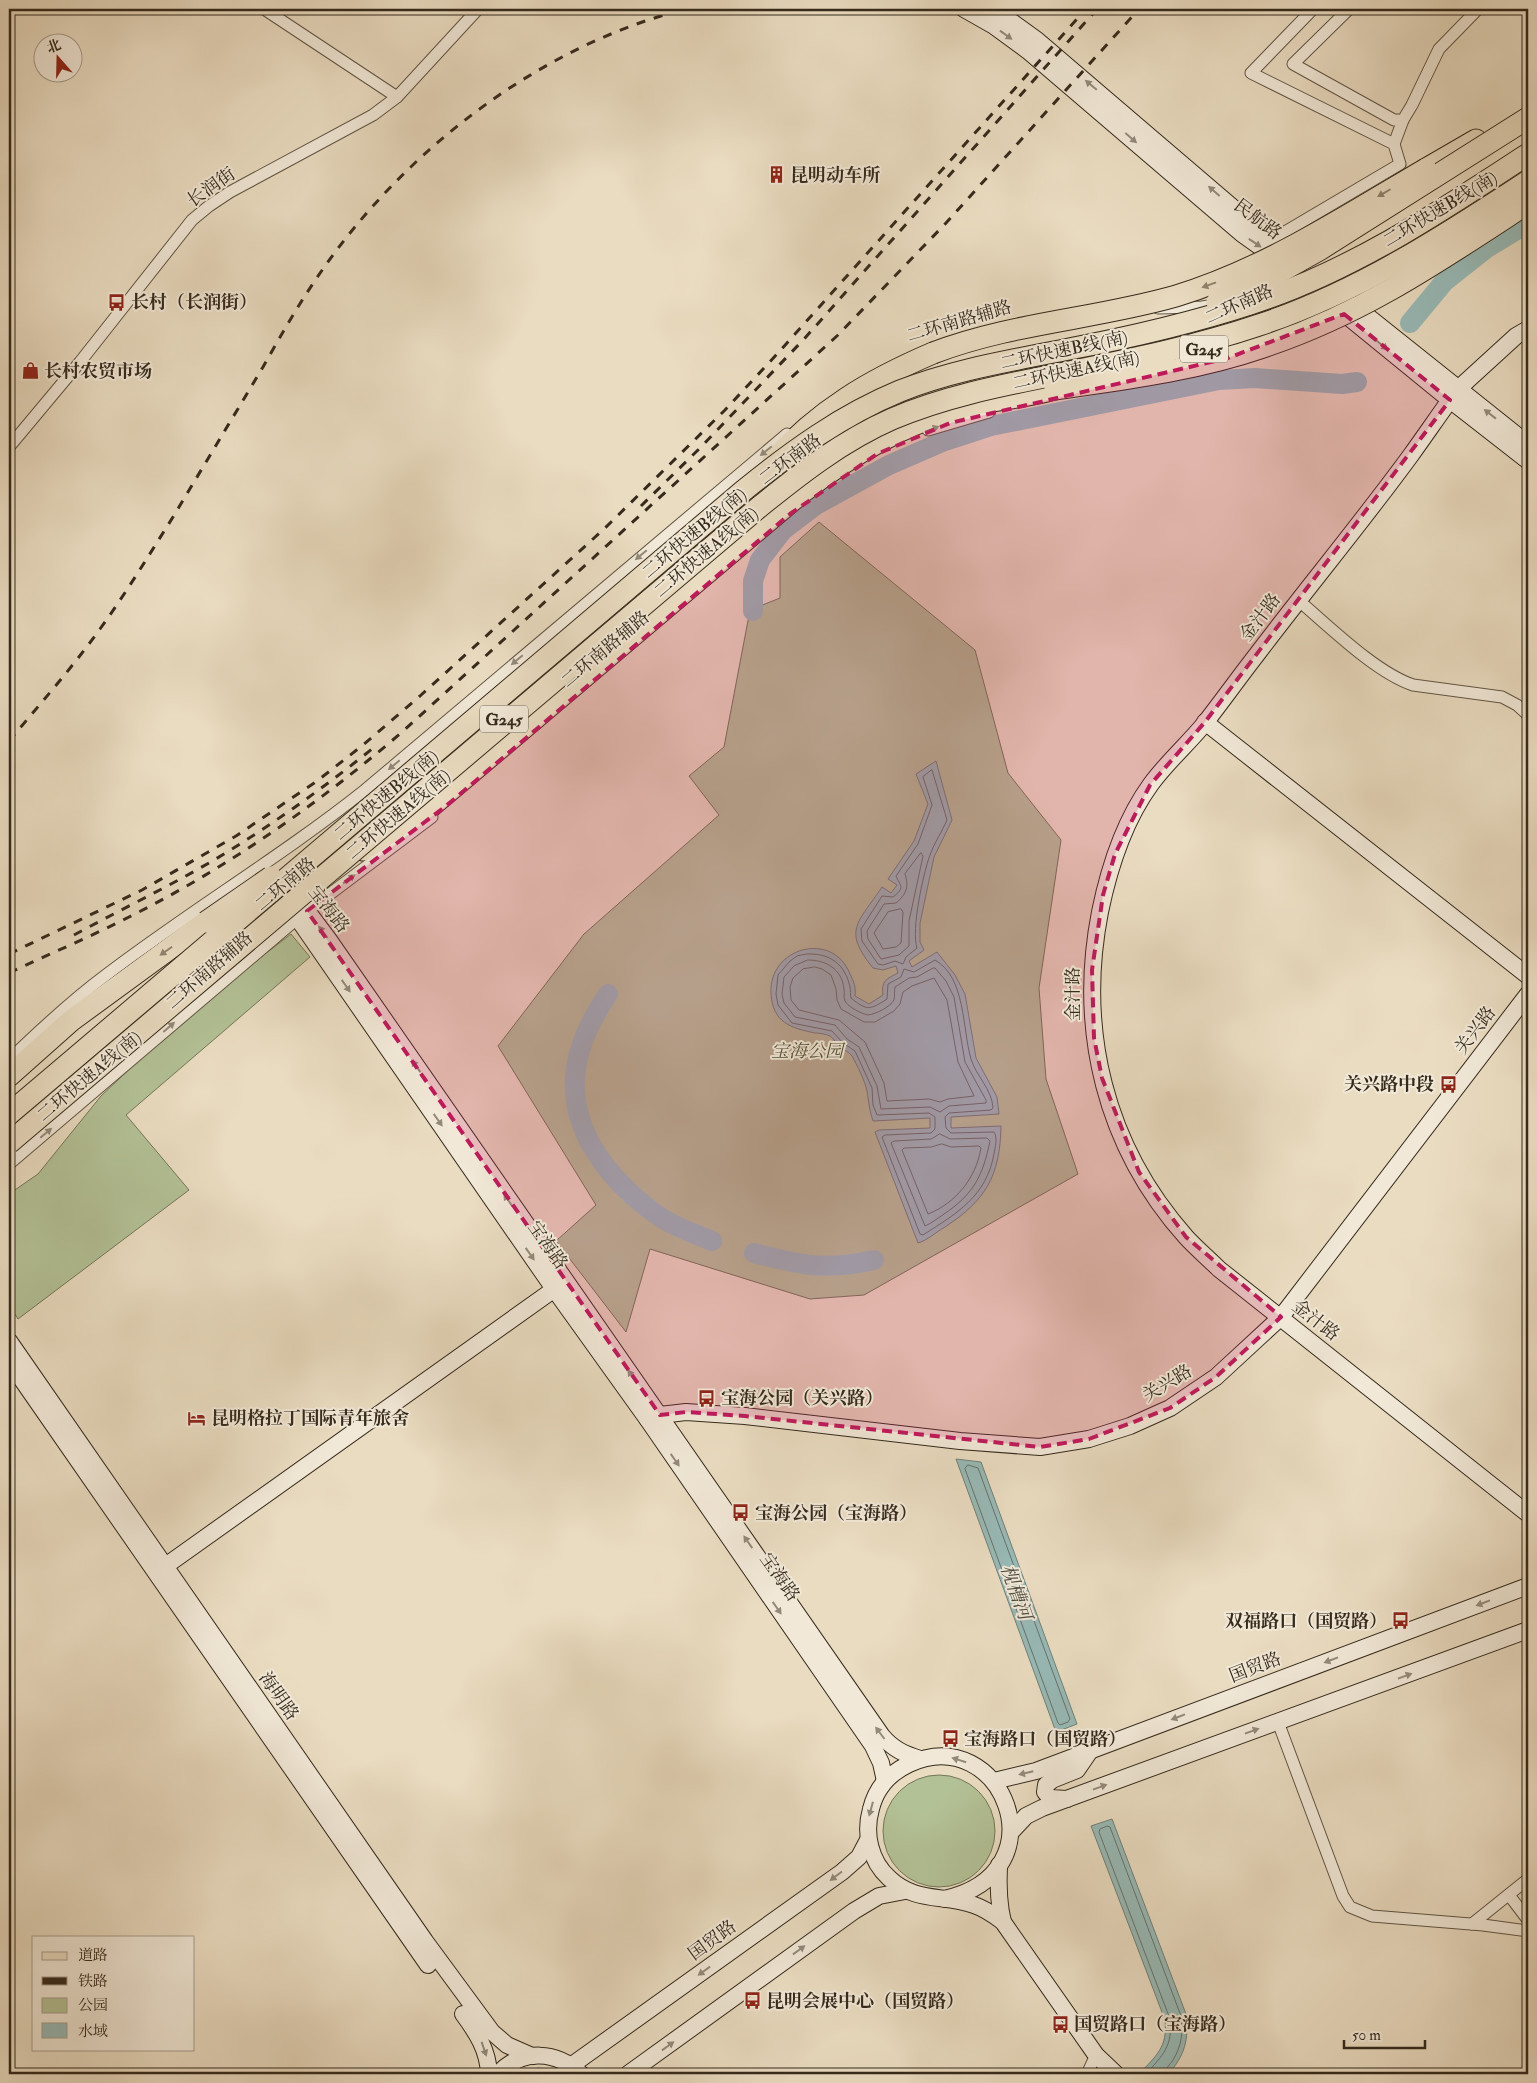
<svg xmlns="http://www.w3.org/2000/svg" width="1537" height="2083" viewBox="0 0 1537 2083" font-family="'IM FELL Double Pica','Noto Serif SC',serif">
  <rect width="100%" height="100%" fill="#eadcc1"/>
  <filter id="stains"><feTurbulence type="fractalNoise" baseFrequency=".004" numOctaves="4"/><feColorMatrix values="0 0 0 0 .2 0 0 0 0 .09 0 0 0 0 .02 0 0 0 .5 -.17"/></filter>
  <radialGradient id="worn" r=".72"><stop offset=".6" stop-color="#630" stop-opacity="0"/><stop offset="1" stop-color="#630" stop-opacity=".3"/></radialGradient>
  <g fill="#b3c196" stroke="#747659">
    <polygon points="819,522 975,650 1008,773 1061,840 1039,988 1046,1079 1078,1174 864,1295 810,1299 650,1249 626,1332 556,1241 596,1205 498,1046 584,934 719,815 689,776 724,747 750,610 780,598 780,557"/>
    <polygon points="291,934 310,957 126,1115 189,1190 18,1319 9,1305 9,1194 38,1174 101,1096 193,1009"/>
    <circle cx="939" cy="1831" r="56"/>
    <polygon points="539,2068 559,2074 516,2074 523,2071"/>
  </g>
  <g fill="#98bab7" stroke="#708079">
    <path d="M936 761 952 820 934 857 920 923V942L924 950 909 961 912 967 937 952 955 975 965 994 976 1058 997 1097 999 1114 951 1117V1128L1001 1126C1000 1176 986 1200 945 1227 936 1232 928 1240 918 1243L875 1132 879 1130 930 1128V1118L873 1121C869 1109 869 1103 867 1091 865 1081 857 1065 852 1056 849 1052 844 1050 840 1047 836 1044 834 1038 830 1036 826 1034 819 1033 815 1033 791 1028 773 1023 771 994 768 947 833 930 850 974 854 982 856 987 855 996L869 1004 883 995C881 981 886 979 898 973L896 966 883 970 873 968C842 930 858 923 882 887L891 893 897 885 888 879 914 841 928 804 916 774Z"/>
    <polygon points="956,1459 981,1462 1077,1724 1056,1732"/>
    <path d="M1112 1819 1186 2014C1189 2039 1185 2056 1168 2074H1139C1156 2056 1168 2047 1165 2020L1091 1826Z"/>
  </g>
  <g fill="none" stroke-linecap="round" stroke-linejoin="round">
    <g stroke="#66726a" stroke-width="1">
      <path d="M932 770 947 820C942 832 934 843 930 855 923 874 911 930 917 948L906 957 903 964 895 961 883 965 878 964 862 941 861 929 882 896 893 897C906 887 900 886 896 876L918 844 932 805 923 777Z"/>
      <path d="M921 853 923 856 909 921V946L899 955 881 959 868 939 867 931 884 904 896 903C907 894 909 886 905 874Z"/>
      <polygon points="901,909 903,912 901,943 896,947 883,949 874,933 888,912"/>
      <path d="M807 954C830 953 845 964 850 987 851 991 850 994 851 998 867 1011 870 1010 887 999L888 984 901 977 904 969 914 972 935 960C966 978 962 1028 971 1059 976 1076 992 1089 993 1108L991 1110 949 1113 945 1117 946 1128 951 1133 994 1132C998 1138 995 1147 994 1154 986 1197 957 1213 923 1235L920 1234 882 1137 885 1135 931 1133 935 1129V1117L929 1113 877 1115 873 1105 872 1088 855 1051 843 1043 832 1031 792 1023 778 1005 776 994 778 975 790 961 797 956Z"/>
      <path d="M808 960C826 960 842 969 844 989 845 994 843 996 845 1001 848 1007 862 1014 868 1015 876 1014 890 1007 894 1000 895 996 894 991 895 987L909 978 917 977 933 968H935L946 981 954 997 965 1062 986 1100V1103L949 1106 940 1112 930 1107 881 1109 877 1086 859 1047 847 1039 835 1025 795 1017 784 1003 782 994 784 977 794 966Z"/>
      <polygon points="815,967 822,969 831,975 836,989 837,1000 841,1009 864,1022 875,1022 894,1011 900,1004 903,992 912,986 934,978 947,1000 958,1062 974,1096 948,1099 940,1102 929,1099 887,1101 884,1083 865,1042 839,1020 799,1010 791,1000 790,987 793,978 803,969"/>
      <path d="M940 1134 950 1139 987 1138 990 1141C983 1175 974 1194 944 1214 938 1218 932 1223 925 1226L891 1143 894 1141 931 1139Z"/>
      <path d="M942 1144 951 1147 979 1146 981 1148C976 1178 956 1203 928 1214L902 1150 904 1148 931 1147Z"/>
      <polygon points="968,1465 978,1468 1070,1719 1068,1722 1060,1725 1058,1723 965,1469"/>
      <path d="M1146 2074C1163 2055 1173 2046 1170 2019L1099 1832 1100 1829 1107 1826 1110 1827 1181 2016C1183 2033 1182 2045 1173 2060 1170 2065 1165 2068 1165 2074"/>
    </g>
    <g stroke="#98bab7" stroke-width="20">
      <polyline points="1410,323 1444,282 1487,248 1528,223"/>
      <polyline points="753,611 753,581 760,560 783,530 816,505 889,465 942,442 991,426 1219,380 1255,378 1342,384 1357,382"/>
      <path d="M608 994C589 1022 573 1056 575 1090 577 1144 621 1191 663 1219 678 1228 696 1234 712 1241"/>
      <path d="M754 1253C800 1265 825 1271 874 1260"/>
    </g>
    <defs>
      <g id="street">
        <polyline points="264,9 397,97"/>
        <polyline points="1349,9 1293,64 1394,120 1403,120 1412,105 1439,49 1478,9"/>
        <polyline points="1394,144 1403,120"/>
        <polyline points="1273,239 1400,164 1394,144 1251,73 1313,9"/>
        <polyline points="1158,308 1202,307 1221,304"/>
        <polyline points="928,430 989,412"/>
        <polyline points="9,447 80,362 192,220 209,206 230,192 373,115 397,97 478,9"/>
        <path d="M1298 600C1330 627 1375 672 1413 685L1502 697 1517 705 1528 715"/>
        <path d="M9 1060C40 1030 71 1001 106 975 190 911 282 856 365 790L787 434"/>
        <polyline points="9,1164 298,918 432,817"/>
        <polyline points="1278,1722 1343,1896 1350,1907 1372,1916 1483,1925 1528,1931"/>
        <polyline points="1509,1895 1528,1920"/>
        <polyline points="1472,1924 1528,1879"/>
        <polyline points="1087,2074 1096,2055"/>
      </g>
      <g id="secondary">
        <polyline points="964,9 994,26 1028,51 1242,234 1280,261"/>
        <polyline points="994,9 1037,40 1251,223 1287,249 1341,295 1528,444"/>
        <polyline points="1336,307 1450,400 1528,461"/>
        <polyline points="1458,389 1516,336 1528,329"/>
        <path d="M1450 400C1437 418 1424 437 1411 455 1362 522 1308 587 1258 653 1240 676 1223 700 1205 723 1188 744 1167 762 1151 784 1124 821 1109 868 1100 912 1077 1030 1105 1146 1186 1237 1196 1248 1208 1258 1219 1269L1528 1514"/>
        <polyline points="1205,722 1528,976"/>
        <path d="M289 892 296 896 329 940 882 1736C893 1749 904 1754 920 1759"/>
        <polyline points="284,896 287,903 554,1289 648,1420 873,1746 881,1763 885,1781"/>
        <polyline points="9,1341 425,1941 492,2032 507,2045 532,2056"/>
        <polyline points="9,1361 428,1965"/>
        <polyline points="648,1420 660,1415 686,1412 745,1416 960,1441 1040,1447 1089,1439 1130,1426 1170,1408 1216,1377 1281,1317 1528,994"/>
        <polyline points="157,1572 563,1283"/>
        <polyline points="994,1781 1036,1771 1528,1586"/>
        <polyline points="1067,1799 1050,1798 1045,1792 1046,1785 1052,1780 1077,1770 1090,1751"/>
        <polyline points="1011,1832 1026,1816 1042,1808 1528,1630"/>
        <path d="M999 1865C998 1885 998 1902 1003 1922"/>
        <path d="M944 1899C1064 1873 1002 1721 909 1764 890 1773 876 1788 871 1809 864 1833 870 1861 889 1878 915 1903 943 1894 974 1905 986 1909 994 1915 1003 1922L1096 2055 1116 2074"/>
        <path d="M463 2014C477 2033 488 2050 489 2074"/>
        <polyline points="572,2065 842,1872 859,1857 868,1840"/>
        <path d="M498 2074C522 2048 557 2051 581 2074"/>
        <polyline points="628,2074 854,1911 879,1896 905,1891"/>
      </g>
      <g id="primary">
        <polyline points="1283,283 1396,223 1528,140"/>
        <polyline points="1265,334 1323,312 1365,292"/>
      </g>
      <g id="highway">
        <polyline points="1426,169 1476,140"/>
        <path d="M773 461C819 410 870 380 933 353"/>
        <path d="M363 850 429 808 800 494C849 456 901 425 961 408 992 399 1024 398 1055 389"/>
        <polyline points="9,1076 72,1020 206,922"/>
      </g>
    </defs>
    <use href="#street" stroke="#625645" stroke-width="13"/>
    <use href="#secondary" stroke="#352a1c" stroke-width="18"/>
    <use href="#primary" stroke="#352a1c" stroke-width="19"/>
    <use href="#highway" stroke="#352a1c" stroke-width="23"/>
    <use href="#street" stroke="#f1e8d7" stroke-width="11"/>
    <use href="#secondary" stroke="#f1e8d7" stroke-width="16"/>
    <use href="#primary" stroke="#eadcc1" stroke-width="18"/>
    <use href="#highway" stroke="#eadcc1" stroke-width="21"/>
    <g stroke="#352a1c" stroke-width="3" stroke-dasharray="9 9" stroke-linecap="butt">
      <polyline points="641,506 701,447 805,338 1097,9"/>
      <path d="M9 741C40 704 72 668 100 629 126 593 149 555 173 517 203 467 233 417 263 367 280 337 297 307 316 279 401 153 538 46 686 9"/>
      <path d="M74 935C120 910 168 887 214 860 269 827 322 789 372 749"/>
      <polyline points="9,954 142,890 236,836 317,781 363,745 420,696 604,529 725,410 778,353 1086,9"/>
      <path d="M9 973C49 954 90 937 129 917 227 868 318 804 401 733L838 335 946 223 1139 9"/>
    </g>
    <defs>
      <g id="highway-bridge">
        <polyline points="1217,302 1260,283 1319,250 1528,118"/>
        <path d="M933 353C1011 323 1096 319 1176 296 1265 269 1346 216 1426 169"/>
        <path d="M1055 389C1125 379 1196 370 1263 347 1363 314 1441 260 1528 203"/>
        <polyline points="206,922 271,877"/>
        <path d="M9 1114 743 491C792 451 842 415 900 391 953 370 1009 361 1064 350 1127 338 1189 324 1250 304 1350 272 1440 212 1528 154"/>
        <path d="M9 1143 758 508C800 474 842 441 892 419 948 395 1009 384 1069 372 1133 359 1197 346 1259 325 1356 293 1443 237 1528 181"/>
      </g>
    </defs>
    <use href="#highway-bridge" stroke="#352a1c" stroke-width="23" stroke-linecap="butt"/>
    <use href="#highway-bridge" stroke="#eadcc1" stroke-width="21"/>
  </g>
  <defs><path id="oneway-solid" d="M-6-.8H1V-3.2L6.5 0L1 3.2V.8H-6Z" transform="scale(1.25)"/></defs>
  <g fill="#93897a">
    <use href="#oneway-solid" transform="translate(1006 35) rotate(36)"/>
    <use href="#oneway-solid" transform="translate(1091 85) rotate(-140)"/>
    <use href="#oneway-solid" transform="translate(1131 138) rotate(41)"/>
    <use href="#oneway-solid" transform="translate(1214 191) rotate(-139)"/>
    <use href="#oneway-solid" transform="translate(1255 243) rotate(34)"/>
    <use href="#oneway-solid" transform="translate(1382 345) rotate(39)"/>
    <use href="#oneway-solid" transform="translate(1490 414) rotate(-142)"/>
    <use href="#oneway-solid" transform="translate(932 429) rotate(-20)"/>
    <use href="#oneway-solid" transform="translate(766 451) rotate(141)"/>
    <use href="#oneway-solid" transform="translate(641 555) rotate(140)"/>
    <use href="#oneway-solid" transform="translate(517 660) rotate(140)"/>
    <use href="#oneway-solid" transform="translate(394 765) rotate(140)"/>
    <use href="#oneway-solid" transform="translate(349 879) rotate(-36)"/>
    <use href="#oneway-solid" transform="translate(323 932) rotate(-127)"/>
    <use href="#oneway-solid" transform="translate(346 986) rotate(55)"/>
    <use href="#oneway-solid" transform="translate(169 1027) rotate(-41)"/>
    <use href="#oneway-solid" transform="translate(416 1066) rotate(-125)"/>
    <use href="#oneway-solid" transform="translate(438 1120) rotate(55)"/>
    <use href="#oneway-solid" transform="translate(46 1133) rotate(-40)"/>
    <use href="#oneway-solid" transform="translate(508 1200) rotate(-125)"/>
    <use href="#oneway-solid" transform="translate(530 1254) rotate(55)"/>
    <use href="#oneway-solid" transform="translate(632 1376) rotate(-125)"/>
    <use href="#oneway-solid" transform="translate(675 1460) rotate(55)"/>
    <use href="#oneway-solid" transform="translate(748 1542) rotate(-125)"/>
    <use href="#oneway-solid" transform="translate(1483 1603) rotate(159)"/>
    <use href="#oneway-solid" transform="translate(777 1608) rotate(55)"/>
    <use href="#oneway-solid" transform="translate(1331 1660) rotate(159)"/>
    <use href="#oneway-solid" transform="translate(1405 1676) rotate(-20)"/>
    <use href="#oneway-solid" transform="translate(1178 1717) rotate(159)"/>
    <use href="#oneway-solid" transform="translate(1252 1731) rotate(-20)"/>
    <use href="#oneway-solid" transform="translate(880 1733) rotate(-127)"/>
    <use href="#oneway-solid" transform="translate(959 1760) rotate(-163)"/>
    <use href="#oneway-solid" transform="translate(1026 1773) rotate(167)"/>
    <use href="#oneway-solid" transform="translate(1100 1787) rotate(-20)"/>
    <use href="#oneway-solid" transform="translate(871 1809) rotate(105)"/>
    <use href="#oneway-solid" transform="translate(836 1876) rotate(143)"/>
    <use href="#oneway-solid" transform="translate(799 1950) rotate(-36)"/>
    <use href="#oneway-solid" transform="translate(704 1971) rotate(144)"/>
    <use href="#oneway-solid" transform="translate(668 2046) rotate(-36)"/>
    <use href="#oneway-solid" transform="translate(484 2049) rotate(71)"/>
  </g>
  <g fill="#90836e">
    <use href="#oneway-solid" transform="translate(1384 193) rotate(150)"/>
    <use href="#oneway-solid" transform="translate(1209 285) rotate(160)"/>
    <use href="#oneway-solid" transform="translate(166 951) rotate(145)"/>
  </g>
  <path fill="#c2185b" fill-opacity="0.2" stroke="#c2185b" stroke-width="4" stroke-dasharray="10 6" stroke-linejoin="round" d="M1344 314 1450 400 1205 722 1150 785 1115 854 1103 895 1092 970 1094 1038 1102 1078 1139 1172 1186 1237 1281 1317 1216 1377 1170 1408 1089 1439 1040 1447 745 1416 686 1412 660 1415 307 911 446 806 790 514 877 454 950 423 1228 358Z"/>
  <defs>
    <symbol id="building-bare" viewBox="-9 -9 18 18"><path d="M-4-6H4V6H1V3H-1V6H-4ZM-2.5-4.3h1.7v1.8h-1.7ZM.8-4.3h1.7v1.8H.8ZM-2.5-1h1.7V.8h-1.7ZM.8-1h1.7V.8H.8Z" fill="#8f2418" stroke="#f1e8d7" stroke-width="2.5" paint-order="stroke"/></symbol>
    <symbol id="bus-bare" viewBox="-9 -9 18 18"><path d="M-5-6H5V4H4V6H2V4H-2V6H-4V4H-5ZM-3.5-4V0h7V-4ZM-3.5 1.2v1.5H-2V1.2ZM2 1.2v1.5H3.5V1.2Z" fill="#8f2418" stroke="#f1e8d7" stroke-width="2.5" paint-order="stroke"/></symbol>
    <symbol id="shop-bare" viewBox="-9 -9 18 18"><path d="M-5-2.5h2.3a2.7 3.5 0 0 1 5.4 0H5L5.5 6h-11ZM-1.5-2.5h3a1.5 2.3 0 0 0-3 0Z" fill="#8f2418" stroke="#f1e8d7" stroke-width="2.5" paint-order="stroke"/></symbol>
    <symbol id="hotel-bare" viewBox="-9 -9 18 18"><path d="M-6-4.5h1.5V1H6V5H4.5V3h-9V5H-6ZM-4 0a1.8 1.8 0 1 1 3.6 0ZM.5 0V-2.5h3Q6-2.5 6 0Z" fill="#8f2418" stroke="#f1e8d7" stroke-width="2.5" paint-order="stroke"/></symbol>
  </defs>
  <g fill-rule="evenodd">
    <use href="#building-bare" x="764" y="162" width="25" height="25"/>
    <use href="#bus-bare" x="104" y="290" width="25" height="25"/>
    <use href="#shop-bare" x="18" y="358" width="25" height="25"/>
    <use href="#bus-bare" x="1436" y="1072" width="25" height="25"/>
    <use href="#bus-bare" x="694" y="1386" width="25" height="25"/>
    <use href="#hotel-bare" x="184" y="1406" width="25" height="25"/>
    <use href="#bus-bare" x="728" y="1500" width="25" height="25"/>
    <use href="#bus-bare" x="1388" y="1608" width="25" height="25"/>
    <use href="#bus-bare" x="938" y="1726" width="25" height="25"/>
    <use href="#bus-bare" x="740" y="1988" width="25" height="25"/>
    <use href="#bus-bare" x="1048" y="2012" width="25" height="25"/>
  </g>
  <g text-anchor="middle" stroke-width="4" stroke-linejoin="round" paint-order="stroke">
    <g fill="#f1e8d7" stroke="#6d6354" stroke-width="1">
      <rect x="1180" y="335.5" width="48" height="27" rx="4"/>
      <rect x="480" y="705.5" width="48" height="27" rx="4"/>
    </g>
    <g font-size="16" font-weight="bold" fill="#352a1c">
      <text x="1204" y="355">G245</text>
      <text x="504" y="725">G245</text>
    </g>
    <g font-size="18" font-weight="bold" fill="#352a1c" stroke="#f1e8d7" text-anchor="start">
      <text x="790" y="181">昆明动车所</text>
      <text x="131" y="308">长村（长润街）</text>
      <text x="44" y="377">长村农贸市场</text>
      <text x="1434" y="1090" text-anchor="end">关兴路中段</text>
      <text x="721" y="1404">宝海公园（关兴路）</text>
      <text x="211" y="1424">昆明格拉丁国际青年旅舍</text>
      <text x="755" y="1519">宝海公园（宝海路）</text>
      <text x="1387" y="1627" text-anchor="end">双福路口（国贸路）</text>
      <text x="964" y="1745">宝海路口（国贸路）</text>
      <text x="766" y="2007">昆明会展中心（国贸路）</text>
      <text x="1074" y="2030">国贸路口（宝海路）</text>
    </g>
    <g font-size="18" fill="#352a1c" stroke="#f1e8d7">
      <text transform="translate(211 187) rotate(-35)" y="6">长润街</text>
      <text transform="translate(1440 209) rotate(-31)" y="6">二环快速B线(南)</text>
      <text transform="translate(1258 219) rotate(37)" y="6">民航路</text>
      <text transform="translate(1239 304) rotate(-24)" y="6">二环南路</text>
      <text transform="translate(959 321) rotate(-16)" y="6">二环南路辅路</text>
      <text transform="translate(1064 350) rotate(-12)" y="6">二环快速B线(南)</text>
      <text transform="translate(1076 370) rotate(-12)" y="6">二环快速A线(南)</text>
      <text transform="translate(790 459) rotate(-37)" y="6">二环南路</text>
      <text transform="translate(694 533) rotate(-40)" y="6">二环快速B线(南)</text>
      <text transform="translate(706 552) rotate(-40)" y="6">二环快速A线(南)</text>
      <text transform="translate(1260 617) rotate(-53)" y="6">金汁路</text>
      <text transform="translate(605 649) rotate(-40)" y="6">二环南路辅路</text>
      <text transform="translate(386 795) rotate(-40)" y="6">二环快速B线(南)</text>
      <text transform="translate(398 814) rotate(-40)" y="6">二环快速A线(南)</text>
      <text transform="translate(285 884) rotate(-40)" y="6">二环南路</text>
      <text transform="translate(329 909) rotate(52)" y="6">宝海路</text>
      <text transform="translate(209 970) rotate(-41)" y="6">二环南路辅路</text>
      <text transform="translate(1073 994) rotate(-90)" y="6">金汁路</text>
      <text transform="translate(1475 1030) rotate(-53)" y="6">关兴路</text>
      <text transform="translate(89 1076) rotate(-40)" y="6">二环快速A线(南)</text>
      <text transform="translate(548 1245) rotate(55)" y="6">宝海路</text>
      <text transform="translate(1316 1320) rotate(38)" y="6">金汁路</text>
      <text transform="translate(1167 1383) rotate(-31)" y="6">关兴路</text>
      <text transform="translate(780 1577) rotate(55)" y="6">宝海路</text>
      <text transform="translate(1255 1667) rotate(-21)" y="6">国贸路</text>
      <text transform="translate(279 1696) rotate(55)" y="6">海明路</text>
      <text transform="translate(712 1940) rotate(-36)" y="6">国贸路</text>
    </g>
    <g font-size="18" font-style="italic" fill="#54503a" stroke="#f1e8d7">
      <text x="807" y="1057">宝海公园</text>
    </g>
    <g font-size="19" font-style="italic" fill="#4e4e43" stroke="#f1e8d7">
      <text transform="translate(1017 1592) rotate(70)" y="7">枧槽河</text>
    </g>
  </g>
  <rect width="1537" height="2083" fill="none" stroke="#eadcc1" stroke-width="30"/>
  <rect x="10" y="10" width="1517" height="2063" fill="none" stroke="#352a1c" stroke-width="2.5"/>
  <rect x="15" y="15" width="1507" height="2053" fill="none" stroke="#352a1c"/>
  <rect x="32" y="1936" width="162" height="115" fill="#f1e8d7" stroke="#a69c8c"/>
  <rect x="42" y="1952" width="25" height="8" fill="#eadcc1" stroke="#a69c8c"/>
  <text x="78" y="1960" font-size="15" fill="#352a1c">道路</text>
  <rect x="42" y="1977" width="25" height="8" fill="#352a1c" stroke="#a69c8c"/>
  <text x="78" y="1986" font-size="15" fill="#352a1c">铁路</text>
  <rect x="42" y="1998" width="25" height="15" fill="#b3c196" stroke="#a69c8c"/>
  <text x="78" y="2010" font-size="15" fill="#352a1c">公园</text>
  <rect x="42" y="2023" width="25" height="15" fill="#98bab7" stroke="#a69c8c"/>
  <text x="78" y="2036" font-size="15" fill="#352a1c">水域</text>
  <g transform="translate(58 58) rotate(340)"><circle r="24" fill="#f1e8d7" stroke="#a69c8c"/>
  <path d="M0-4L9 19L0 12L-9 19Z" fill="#8f2418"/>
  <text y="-8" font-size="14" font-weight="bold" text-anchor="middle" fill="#352a1c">北</text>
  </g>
  <path d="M1344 2040v8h81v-8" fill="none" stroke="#352a1c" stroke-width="2.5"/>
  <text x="1352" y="2040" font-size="15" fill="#352a1c" stroke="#f1e8d7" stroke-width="4" paint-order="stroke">50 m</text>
  <rect width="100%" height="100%" filter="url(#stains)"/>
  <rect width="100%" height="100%" fill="url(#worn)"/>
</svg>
